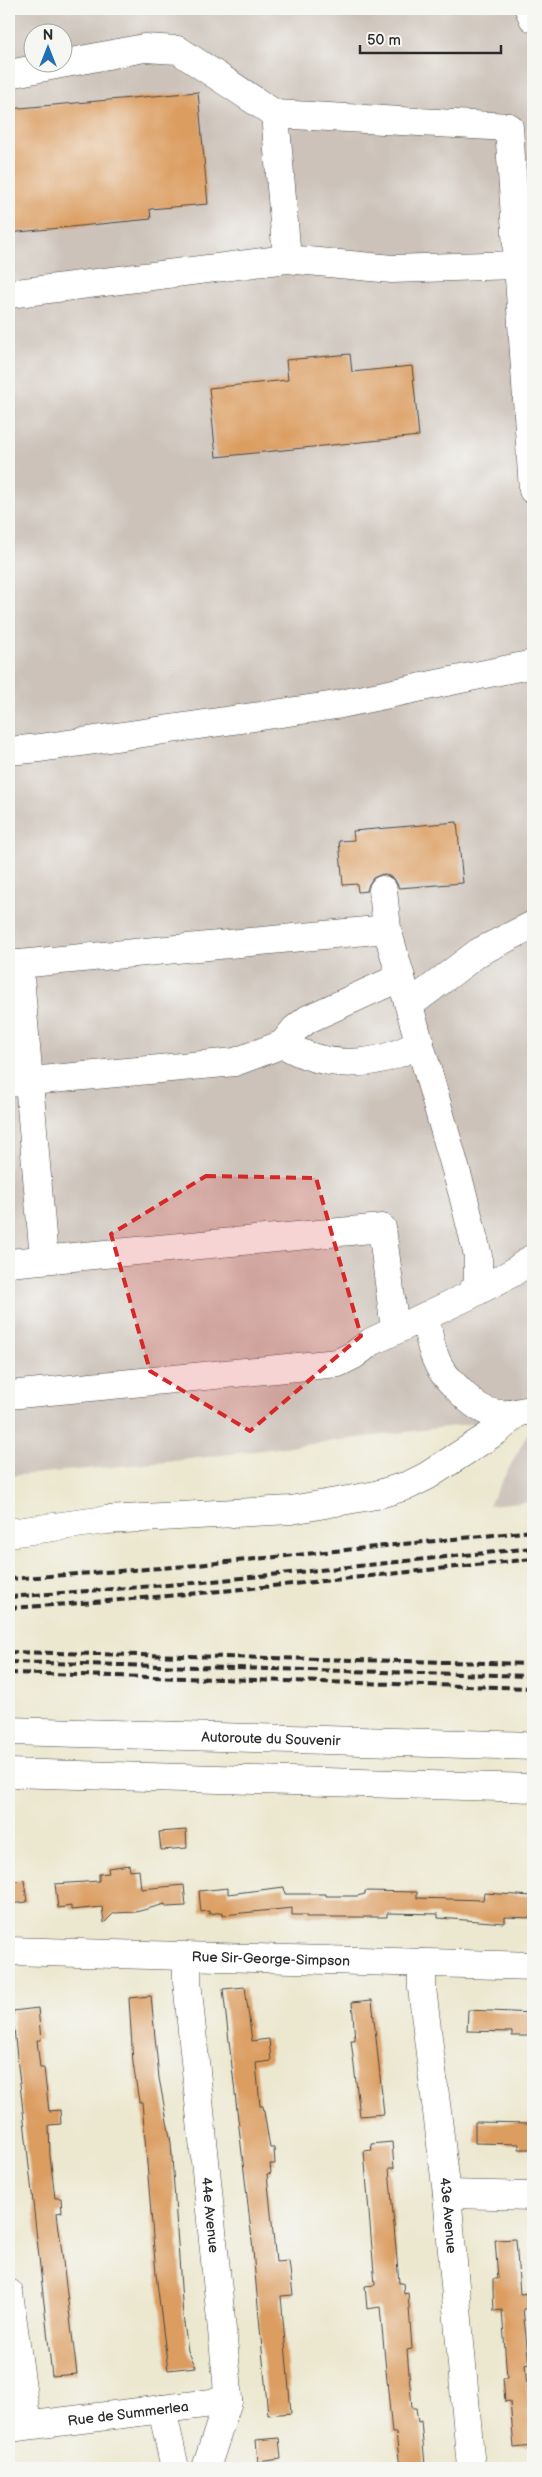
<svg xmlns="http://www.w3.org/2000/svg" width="542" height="2477" viewBox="0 0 542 2477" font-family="'Balsamiq Sans',sans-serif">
  <rect width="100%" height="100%" fill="#f6f6f2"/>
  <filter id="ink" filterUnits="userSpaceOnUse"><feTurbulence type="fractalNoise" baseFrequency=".02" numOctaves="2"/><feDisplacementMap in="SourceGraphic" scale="10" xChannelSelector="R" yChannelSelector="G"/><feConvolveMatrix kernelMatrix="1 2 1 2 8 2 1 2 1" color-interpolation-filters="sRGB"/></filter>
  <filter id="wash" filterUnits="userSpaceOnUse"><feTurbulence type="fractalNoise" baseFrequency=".0096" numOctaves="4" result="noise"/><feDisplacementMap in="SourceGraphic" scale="20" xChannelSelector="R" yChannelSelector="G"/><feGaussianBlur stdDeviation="1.12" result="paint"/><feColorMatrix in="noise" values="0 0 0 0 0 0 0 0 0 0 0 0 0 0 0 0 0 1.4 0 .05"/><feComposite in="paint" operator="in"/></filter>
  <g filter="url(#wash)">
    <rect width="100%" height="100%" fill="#ece8d0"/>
    <g fill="#ccc2b9" fill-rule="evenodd">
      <path d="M9 9H533V1416L166 1462 9 1476ZM32 32H62V62H32Z"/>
      <polygon points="533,1424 533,1501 489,1505"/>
    </g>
    <g id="blocks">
      <g fill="#dc9d60">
        <polygon points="198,92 208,204 150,209 151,219 9,233 9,109"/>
        <polygon points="350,354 352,372 412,366 419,436 216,457 209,388 288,380 286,360"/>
        <polygon points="457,822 463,883 399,888 395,880 389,876 382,874 373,878 369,884 367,891 358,892 357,884 343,885 339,841 354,840 353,831"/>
        <polygon points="186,1830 187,1848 161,1850 159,1832"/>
        <polygon points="129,1865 130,1871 139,1870 141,1889 184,1885 186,1906 166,1907 165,1904 136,1912 114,1913 104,1923 102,1907 71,1910 71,1906 58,1908 55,1884 99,1881 99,1874 109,1873 108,1868"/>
        <polygon points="24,1880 27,1902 9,1904 9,1882"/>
        <polygon points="284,1887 285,1894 326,1894 326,1896 357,1896 365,1894 365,1891 417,1892 417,1898 483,1900 484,1893 533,1896 533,1918 505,1917 505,1923 438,1918 438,1914 387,1913 387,1917 306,1917 306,1915 292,1915 292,1908 223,1915 223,1912 209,1914 209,1911 201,1912 199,1891 228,1888 228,1894"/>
        <polygon points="245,1987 252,2041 269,2039 271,2061 256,2063 260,2106 263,2106 270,2148 274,2148 275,2164 270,2164 271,2173 267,2174 276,2262 289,2261 293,2295 281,2296 291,2413 268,2415 252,2240 223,1989"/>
        <polygon points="151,1996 159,2078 171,2143 183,2316 188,2351 196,2367 168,2370 156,2274 142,2102 139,2102 133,2063 129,1998"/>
        <polygon points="372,2000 384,2114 360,2116 351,2040 355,2040 352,2002"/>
        <polygon points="38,2008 41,2040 37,2040 40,2068 44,2068 49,2111 60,2110 61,2124 49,2125 50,2156 55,2198 61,2198 62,2212 57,2213 77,2374 52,2376 13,2020 13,2011"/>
        <polygon points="468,2010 533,2013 533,2036 512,2036 512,2032 467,2031"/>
        <polygon points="475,2122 533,2123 533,2149 519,2149 519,2144 475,2143"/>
        <polygon points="392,2142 394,2168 389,2168 399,2283 403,2283 404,2294 408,2293 412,2349 407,2350 412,2408 416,2408 418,2422 421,2421 425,2465 422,2466 423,2468 400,2468 396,2433 392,2433 380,2307 367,2309 365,2286 375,2285 364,2151 372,2150 371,2144"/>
        <polygon points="516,2239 520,2294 530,2293 531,2308 523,2309 529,2364 525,2365 530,2422 533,2422 533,2446 514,2448 510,2401 505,2402 503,2378 507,2378 502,2310 494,2311 493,2290 493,2279 498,2279 495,2240"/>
        <polygon points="279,2438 281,2459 258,2462 256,2440"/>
      </g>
    </g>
  </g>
  <g filter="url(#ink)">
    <use href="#blocks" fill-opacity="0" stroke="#484744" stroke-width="1"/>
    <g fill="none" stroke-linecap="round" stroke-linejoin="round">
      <defs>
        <g id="minor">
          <polyline points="529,9 533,18"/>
          <polyline points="9,74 144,48 178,50 275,114"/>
          <polyline points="287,259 392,269 518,265"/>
          <polyline points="9,294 287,259 275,114 509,127 533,490"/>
          <polyline points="9,751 40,748 336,705 533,664"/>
          <polyline points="383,890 387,929"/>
          <polyline points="9,963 19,964 387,929 463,1195 478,1256 478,1284 468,1296 371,1342 354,1355 338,1363 9,1395"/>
          <polyline points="19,964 44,1259"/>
          <polyline points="409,1005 479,952 533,925"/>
          <polyline points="283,1044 295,1029 308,1019 401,977"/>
          <path d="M9 1083 235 1062 283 1044C327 1070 376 1068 420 1043"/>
          <polyline points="9,1263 382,1228 395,1330"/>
          <polyline points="468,1296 512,1273 533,1258"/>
          <path d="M426 1316C428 1332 430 1348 438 1364 442 1373 450 1381 457 1388 478 1410 493 1420 525 1411"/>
          <polyline points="9,1533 106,1520 291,1510 376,1495 409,1485 427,1476 498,1430 517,1413"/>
          <path id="s1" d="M9 1951 533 1966"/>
          <path id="s2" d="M187 1957V1981L227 2380 228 2401 206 2468"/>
          <path id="s3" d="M422 1963V1988L447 2194 471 2468"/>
          <polyline points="447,2194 533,2196"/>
          <polyline points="9,2293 27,2425"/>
          <polyline points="162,2409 175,2468"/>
          <path id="s4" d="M9 2428 228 2401"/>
        </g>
        <g id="highway">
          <path id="s5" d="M9 1731 533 1746"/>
          <polyline points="9,1773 533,1788"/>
        </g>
      </defs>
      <use href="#minor" stroke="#484744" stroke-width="29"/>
      <use href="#highway" stroke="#484744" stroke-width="29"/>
      <use href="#minor" stroke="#fff" stroke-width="28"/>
      <use href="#highway" stroke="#fff" stroke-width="28"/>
      <g stroke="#2b2b2b" stroke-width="4" stroke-dasharray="8 4" stroke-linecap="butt">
        <polyline points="9,1579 187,1566 533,1531"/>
        <polyline points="9,1597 193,1583 533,1548"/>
        <path d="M9 1608C184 1597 359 1577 533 1559"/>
        <polyline points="9,1652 533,1664"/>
        <polyline points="9,1662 533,1676"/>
        <polyline points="9,1673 533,1688"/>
      </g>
    </g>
  </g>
  <path fill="#d62828" fill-opacity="0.2" stroke="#d62828" stroke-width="4" stroke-dasharray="10 6" stroke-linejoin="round" d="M206 1176 316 1178 361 1336 250 1431 150 1371 111 1234Z"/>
  <g text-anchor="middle" stroke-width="5" stroke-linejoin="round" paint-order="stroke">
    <g font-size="14" fill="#2b2b2b" stroke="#f6f6f2">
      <text dy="5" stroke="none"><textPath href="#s5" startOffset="262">Autoroute du Souvenir</textPath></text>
      <text dy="5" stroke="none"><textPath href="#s1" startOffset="262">Rue Sir-George-Simpson</textPath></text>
      <text dy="5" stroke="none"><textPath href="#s2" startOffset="259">44e Avenue</textPath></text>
      <text dy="5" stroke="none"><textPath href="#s3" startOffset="254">43e Avenue</textPath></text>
      <text dy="5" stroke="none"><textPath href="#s4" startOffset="120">Rue de Summerlea</textPath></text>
    </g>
  </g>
  <rect width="542" height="2477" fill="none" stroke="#f6f6f2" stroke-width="30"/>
  <g transform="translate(48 48)"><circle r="24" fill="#f6f6f2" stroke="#a5a5a2"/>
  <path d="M0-4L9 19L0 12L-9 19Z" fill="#1f6fb2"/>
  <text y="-8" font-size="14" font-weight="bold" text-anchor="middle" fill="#2b2b2b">N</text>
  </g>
  <path d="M360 45v8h141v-8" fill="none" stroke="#2b2b2b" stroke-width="2.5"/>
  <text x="367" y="45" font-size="15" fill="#2b2b2b" stroke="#f6f6f2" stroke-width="4" paint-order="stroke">50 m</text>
</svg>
